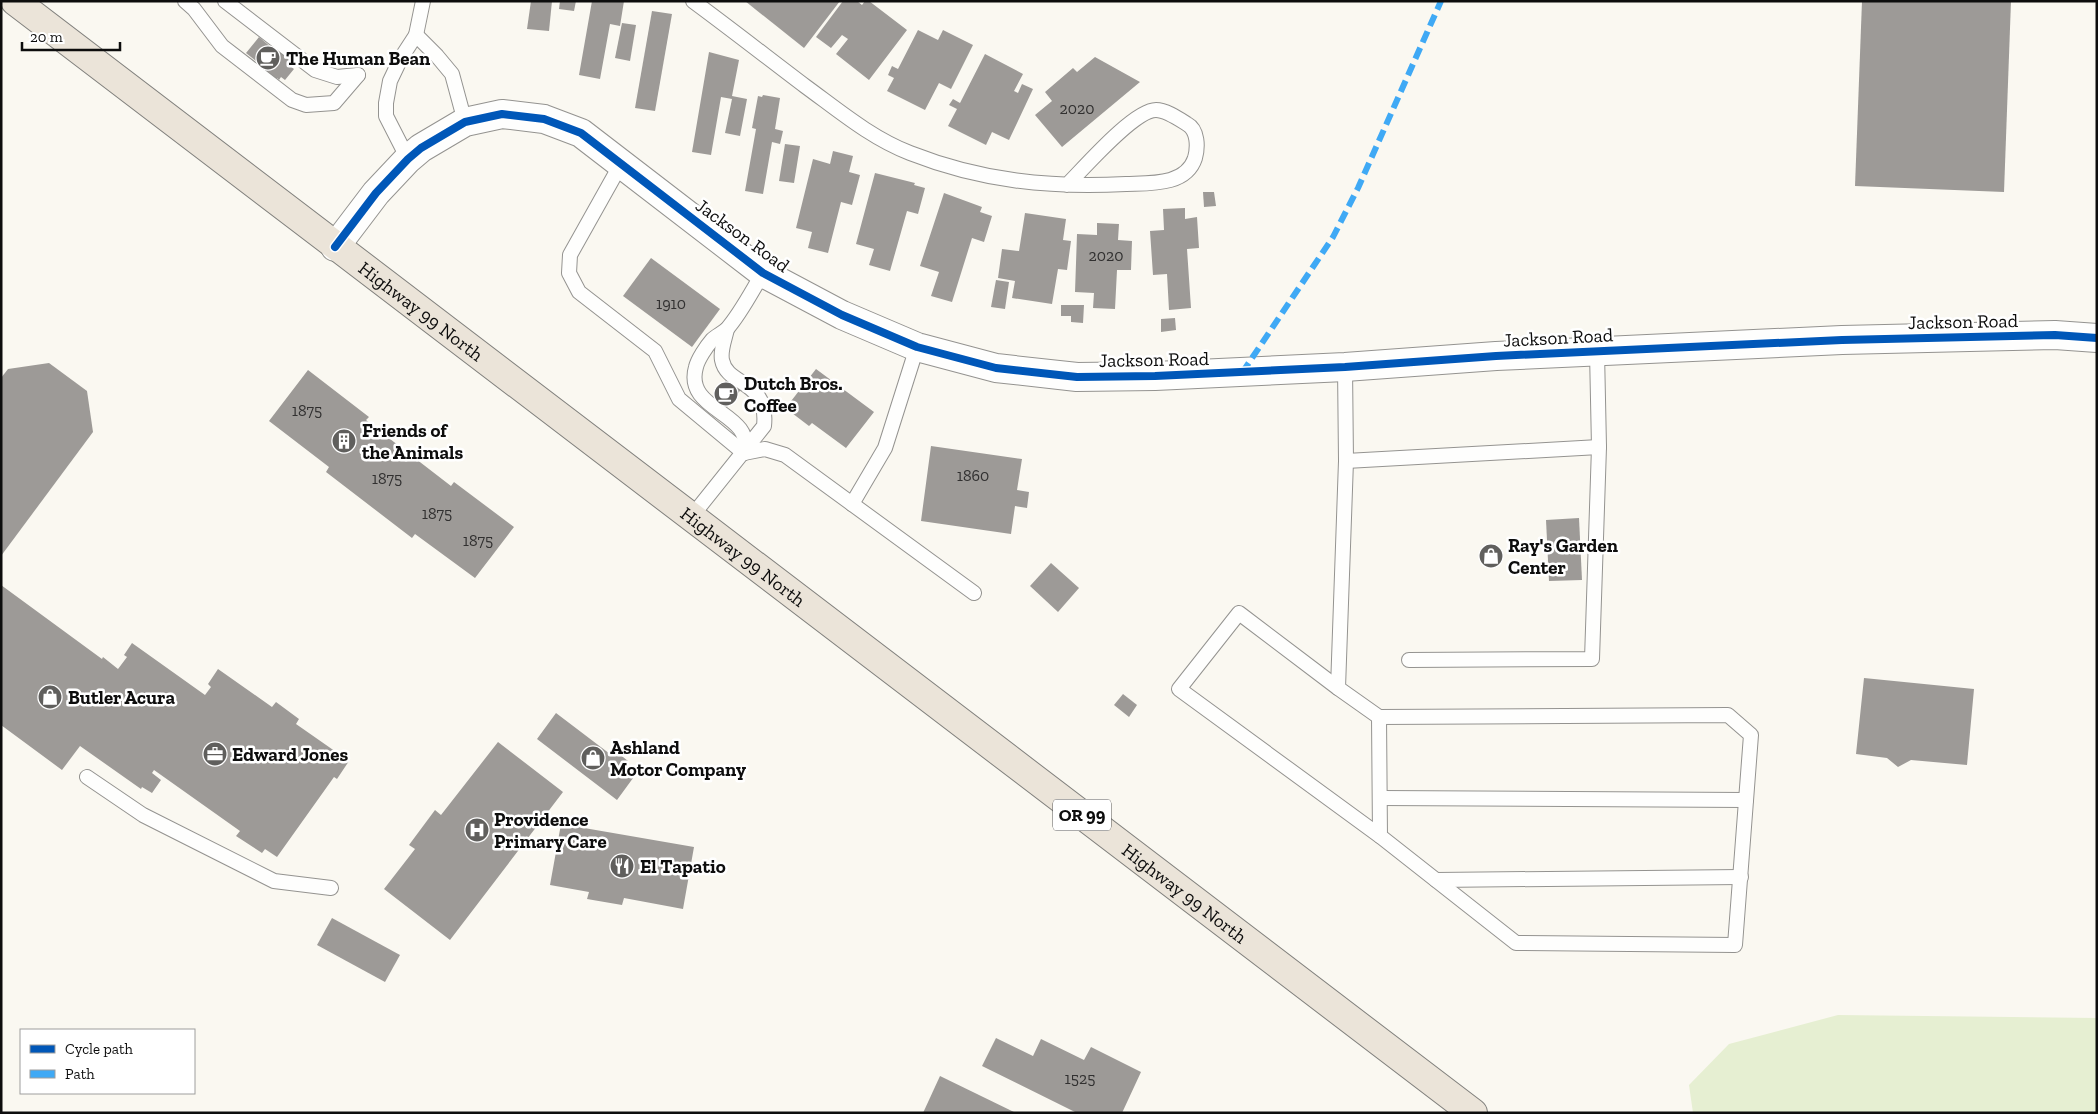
<svg xmlns="http://www.w3.org/2000/svg" width="2098" height="1114" viewBox="0 0 2098 1114" font-family="'Zilla Slab',serif">
  <rect width="100%" height="100%" fill="#faf8f1"/>
  <polygon fill="#e6efd2" points="1838,1015 2097,1018 2097,1113 1693,1113 1689,1085 1729,1044"/>
  <g fill="#9d9a97">
    <polygon points="531,1 552,1 549,31 527,29"/>
    <polygon points="560,1 576,1 574,11 559,9"/>
    <polygon points="592,1 624,1 620,26 610,24 600,79 579,75"/>
    <polygon points="745,1 840,1 804,48"/>
    <polygon points="843,1 857,1 862,5 865,1 869,1 907,30 869,80 836,54 848,39 842,35 831,48 816,37"/>
    <polygon points="1862,1 2011,1 2004,192 1855,186"/>
    <polygon points="652,11 672,14 655,111 635,108"/>
    <polygon points="622,23 636,25 630,61 615,58"/>
    <polygon points="918,30 938,40 943,30 973,45 951,89 939,83 925,110 887,91 894,78 888,75 892,66 898,69"/>
    <polygon points="259,37 279,54 284,48 294,56 290,62 292,63 290,66 294,69 285,80 281,77 279,80 277,78 272,83 263,76 267,70 246,53"/>
    <polygon points="709,52 739,60 732,96 747,99 740,136 725,133 732,99 721,97 711,155 692,152"/>
    <polygon points="985,54 1023,74 1014,91 1018,93 1022,84 1033,89 1009,140 992,132 986,145 948,126 957,109 949,105 953,99 960,103"/>
    <polygon points="1095,57 1140,82 1062,147 1035,115 1052,101 1045,92 1073,68 1077,72"/>
    <polygon points="763,95 780,98 775,129 783,131 780,144 772,142 763,194 745,191 756,129 752,128 758,96 762,97"/>
    <polygon points="785,144 800,146 794,183 779,181"/>
    <polygon points="833,151 853,156 849,172 860,175 852,205 841,202 828,253 808,248 812,232 796,228 813,159 830,164"/>
    <polygon points="875,173 915,183 914,185 925,188 918,214 907,211 890,271 869,265 874,249 856,244"/>
    <polygon points="1203,192 1214,192 1216,206 1204,207"/>
    <polygon points="944,193 982,207 980,212 992,216 984,242 972,238 952,302 931,296 939,272 920,266"/>
    <polygon points="1185,208 1185,219 1197,217 1199,248 1187,249 1191,308 1169,310 1167,274 1153,275 1150,231 1164,230 1163,209"/>
    <polygon points="1025,213 1066,219 1063,240 1071,241 1067,270 1058,269 1052,304 1012,298 1015,281 998,278 1002,249 1019,251"/>
    <polygon points="1097,223 1119,224 1118,240 1132,241 1131,270 1117,270 1115,309 1093,308 1094,293 1075,292 1077,234 1097,235"/>
    <polygon points="651,258 720,309 692,347 623,296"/>
    <polygon points="996,280 1009,282 1005,309 991,307"/>
    <polygon points="1061,305 1084,305 1083,323 1071,322 1071,316 1061,316"/>
    <polygon points="1175,318 1176,330 1161,332 1161,319"/>
    <polygon points="49,363 87,391 93,432 1,556 1,378 8,369"/>
    <polygon points="816,369 874,412 846,448 812,423 809,426 788,410 790,406 788,405"/>
    <polygon points="308,370 369,417 366,420 381,432 451,486 454,482 514,527 475,578 415,534 412,538 326,472 329,467 269,421"/>
    <polygon points="729,376 743,387 723,412 710,402"/>
    <polygon points="931,446 1022,459 1017,490 1029,492 1027,508 1015,506 1011,534 921,521"/>
    <polygon points="1579,518 1582,580 1549,581 1546,520"/>
    <polygon points="1051,563 1079,588 1058,612 1030,586"/>
    <polygon points="1,585 102,659 103,657 118,669 127,657 124,655 132,643 205,695 211,687 208,684 218,669 272,707 276,702 299,719 296,724 349,761 337,779 334,777 277,857 265,849 262,853 236,836 240,831 154,770 152,773 161,780 152,793 142,787 141,789 80,746 62,770 1,725"/>
    <polygon points="1864,678 1974,689 1967,765 1911,760 1898,767 1887,758 1856,754"/>
    <polygon points="1123,694 1137,705 1129,717 1114,705"/>
    <polygon points="556,713 610,754 613,749 628,761 625,766 636,774 617,800 537,739"/>
    <polygon points="498,742 563,792 450,940 384,889 415,849 409,845 435,810 441,815"/>
    <polygon points="561,824 694,847 683,909 624,898 622,905 587,899 589,892 550,885"/>
    <polygon points="332,918 400,955 385,982 317,945"/>
    <polygon points="996,1038 1033,1056 1041,1039 1084,1060 1091,1047 1141,1072 1122,1113 1077,1113 982,1066"/>
    <polygon points="940,1076 1016,1113 923,1113"/>
  </g>
  <g fill="none" stroke-linecap="round" stroke-linejoin="round">
    <defs>
      <g id="service">
        <polyline points="185,1 194,9 222,46 292,100 306,105 334,103 358,75"/>
        <polyline points="225,1 315,70 337,77 358,75"/>
        <path d="M693 1C731 29 768 58 805 86 838 110 871 138 910 153 981 181 1050 188 1126 184 1149 183 1186 186 1195 158 1198 147 1198 130 1187 124 1179 119 1166 110 1156 110 1134 110 1084 168 1067 185"/>
        <polyline points="416,35 437,56 452,74 465,122"/>
        <polyline points="408,159 386,116 386,103 390,81 401,58 416,35 423,1"/>
        <polyline points="621,164 570,255 569,273 579,292 655,351 679,399 744,453"/>
        <polyline points="1345,367 1346,461 1338,688 1379,717 1728,715 1751,735 1735,945 1516,943 1380,836 1379,717"/>
        <polyline points="744,453 765,449 785,455 974,593"/>
        <path d="M744 453C756 412 683 412 696 367 698 359 706 347 712 340 716 336 723 333 727 329 741 313 752 291 763 273"/>
        <polyline points="1346,461 1599,447"/>
        <polyline points="852,504 885,448 917,347"/>
        <path d="M692 516 764 426C769 379 727 387 722 360 720 350 725 339 727 329"/>
        <polyline points="1409,660 1592,659 1599,447 1597,352"/>
        <polyline points="1338,688 1239,613 1179,689 1380,836"/>
        <polyline points="87,777 143,815 274,881 331,888"/>
        <polyline points="1381,798 1746,800"/>
        <polyline points="1436,880 1741,877"/>
      </g>
      <polyline id="minor" points="335,247 376,193 408,159 421,148 465,122 502,114 544,119 581,133 763,273 842,315 917,347 996,368 1077,377 1155,376 1345,367 1496,356 1842,340 2055,335 2097,338"/>
      <g id="primary">
        <path id="s1" d="M15 1 1473 1113"/>
      </g>
    </defs>
    <use href="#service" stroke="#949390" stroke-width="16"/>
    <use href="#minor" stroke="#949390" stroke-width="30"/>
    <use href="#primary" stroke="#81807d" stroke-width="30"/>
    <use href="#service" stroke="#fefefd" stroke-width="14"/>
    <use href="#minor" stroke="#fefefd" stroke-width="28"/>
    <use href="#primary" stroke="#ebe4d9" stroke-width="28"/>
    <polyline stroke="#3fa9f5" stroke-width="6" stroke-dasharray="12 6" stroke-linecap="butt" points="1242,373 1333,237 1358,188 1441,1"/>
    <defs>
      <polyline id="cycleway" points="335,247 376,193 408,159 421,148 465,122 502,114 544,119 581,133 763,273 842,315 917,347 996,368 1077,377 1155,376 1345,367 1496,356 1842,340 2055,335 2097,338"/>
    </defs>
    <use href="#cycleway" stroke="#fff" stroke-width="11"/>
    <use href="#cycleway" stroke="#0057b8" stroke-width="8"/>
  </g>
  <defs>
    <symbol id="cafe-disc" viewBox="-11 -11 22 22"><circle r="9.5" fill="#605f5d" stroke="#fff"/><path d="M-5.5-4.5H6V0H3Q3 3.5 0 3.5H-2.5Q-5.5 3.5-5.5 0ZM3-3.2v2h1.7v-2ZM-6 4.5H4V6H-6Z" fill="#fff"/></symbol>
    <symbol id="building-disc" viewBox="-11 -11 22 22"><circle r="9.5" fill="#605f5d" stroke="#fff"/><path d="M-4-6H4V6H1V3H-1V6H-4ZM-2.5-4.3h1.7v1.8h-1.7ZM.8-4.3h1.7v1.8H.8ZM-2.5-1h1.7V.8h-1.7ZM.8-1h1.7V.8H.8Z" fill="#fff"/></symbol>
    <symbol id="shop-disc" viewBox="-11 -11 22 22"><circle r="9.5" fill="#605f5d" stroke="#fff"/><path d="M-5-2.5h2.3a2.7 3.5 0 0 1 5.4 0H5L5.5 6h-11ZM-1.5-2.5h3a1.5 2.3 0 0 0-3 0Z" fill="#fff"/></symbol>
    <symbol id="office-disc" viewBox="-11 -11 22 22"><circle r="9.5" fill="#605f5d" stroke="#fff"/><path d="M-6-3h4V-5.5h4V-3h4V5H-6ZM-1-4.5V-3h2v-1.5ZM-6 0V1H6V0Z" fill="#fff"/></symbol>
    <symbol id="hospital-disc" viewBox="-11 -11 22 22"><circle r="9.5" fill="#605f5d" stroke="#fff"/><path d="M-5-5h3v3.5h4V-5h3V5h-3V1.5h-4V5h-3Z" fill="#fff"/></symbol>
    <symbol id="restaurant-disc" viewBox="-11 -11 22 22"><circle r="9.5" fill="#605f5d" stroke="#fff"/><path d="M-5-6h1v4h1v-4h1v4h1v-4h1v5L-1.5 .5V6h-2V.5L-5-1ZM5-6V6H3V1.5H1.5Q1.5-4 5-6Z" fill="#fff"/></symbol>
  </defs>
  <g fill-rule="evenodd">
    <use href="#cafe-disc" x="254" y="44" width="28" height="28"/>
    <use href="#cafe-disc" x="712" y="380" width="28" height="28"/>
    <use href="#building-disc" x="330" y="427" width="28" height="28"/>
    <use href="#shop-disc" x="1477" y="542" width="28" height="28"/>
    <use href="#shop-disc" x="36" y="683" width="28" height="28"/>
    <use href="#office-disc" x="201" y="740" width="28" height="28"/>
    <use href="#shop-disc" x="579" y="744" width="28" height="28"/>
    <use href="#hospital-disc" x="463" y="816" width="28" height="28"/>
    <use href="#restaurant-disc" x="608" y="852" width="28" height="28"/>
  </g>
  <g text-anchor="middle" stroke-width="5" stroke-linejoin="round" paint-order="stroke">
    <g font-size="16" fill="#313030">
      <text x="1077" y="114">2020</text>
      <text x="1106" y="261">2020</text>
      <text x="671" y="309">1910</text>
      <text x="307" y="416">1875</text>
      <text x="973" y="481">1860</text>
      <text x="387" y="484">1875</text>
      <text x="437" y="519">1875</text>
      <text x="478" y="546">1875</text>
      <text x="1080" y="1084">1525</text>
    </g>
    <rect fill="#fff" stroke="#565656" stroke-width="1" x="1053" y="799.5" width="58" height="31" rx="4"/>
    <g font-size="18" font-weight="bold" fill="#0d0d0d">
      <text x="1082" y="821">OR 99</text>
    </g>
    <g font-size="19" font-weight="bold" fill="#0d0d0d" stroke="#fff" text-anchor="start">
      <text x="286" y="65">The Human Bean</text>
      <text x="744" y="390">Dutch Bros.<tspan x="744" dy="22">Coffee</tspan></text>
      <text x="362" y="437">Friends of<tspan x="362" dy="22">the Animals</tspan></text>
      <text x="1508" y="552">Ray's Garden<tspan x="1508" dy="22">Center</tspan></text>
      <text x="68" y="704">Butler Acura</text>
      <text x="610" y="754">Ashland<tspan x="610" dy="22">Motor Company</tspan></text>
      <text x="232" y="761">Edward Jones</text>
      <text x="494" y="826">Providence<tspan x="494" dy="22">Primary Care</tspan></text>
      <text x="640" y="873">El Tapatio</text>
    </g>
    <g font-size="19" fill="#0d0d0d" stroke="#fff">
      <text transform="translate(743 235) rotate(36)" y="7">Jackson Road</text>
      <text dy="7" stroke="none"><textPath href="#s1" startOffset="511">Highway 99 North</textPath></text>
      <text transform="translate(1963 321) rotate(-1)" y="7">Jackson Road</text>
      <text transform="translate(1558 337) rotate(-3)" y="7">Jackson Road</text>
      <text transform="translate(1154 359) rotate(-1)" y="7">Jackson Road</text>
      <text dy="7" stroke="none"><textPath href="#s1" startOffset="916">Highway 99 North</textPath></text>
      <text dy="7" stroke="none"><textPath href="#s1" startOffset="1471">Highway 99 North</textPath></text>
    </g>
  </g>
  <rect width="2098" height="1114" fill="none" stroke="#0d0d0d" stroke-width="5"/>
  <rect x="20" y="1029" width="175" height="65" fill="#ffffff" stroke="#9e9e9e"/>
  <rect x="30" y="1045" width="25" height="8" fill="#0057b8" stroke="#9e9e9e"/>
  <text x="65" y="1054" font-size="15" fill="#0d0d0d">Cycle path</text>
  <rect x="30" y="1070" width="25" height="8" fill="#3fa9f5" stroke="#9e9e9e"/>
  <text x="65" y="1079" font-size="15" fill="#0d0d0d">Path</text>
  <path d="M22 42v8h98v-8" fill="none" stroke="#0d0d0d" stroke-width="2.5"/>
  <text x="30" y="42" font-size="15" fill="#0d0d0d" stroke="#ffffff" stroke-width="4" paint-order="stroke">20 m</text>
</svg>
